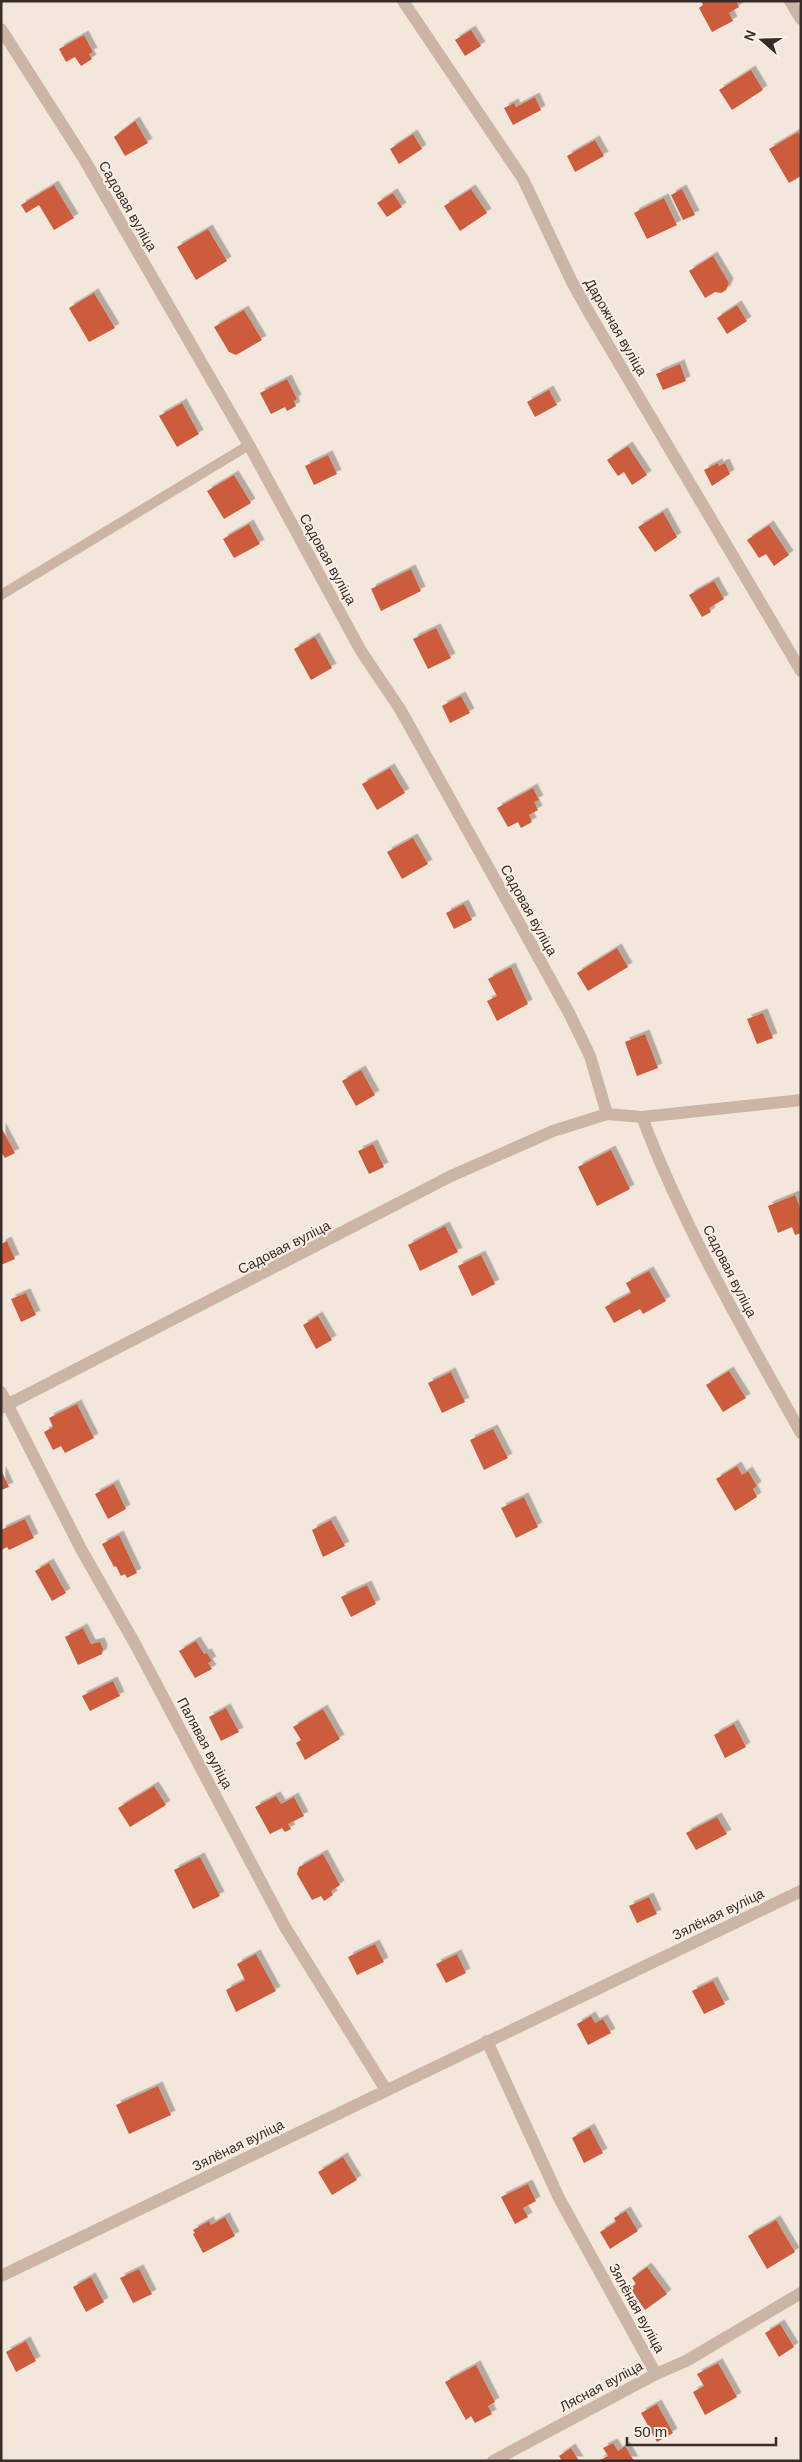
<svg xmlns="http://www.w3.org/2000/svg" width="802" height="2462" viewBox="0 0 802 2462" font-family="Arial,sans-serif">
  <defs>
    <filter id="shadow"><feDropShadow dx="4.5" dy="-4.5" stdDeviation="0" flood-color="#0004"/></filter>
  </defs>
  <rect width="100%" height="100%" fill="#f3e6da"/>
  <g fill="#cd5b3e" filter="url(#shadow)">
    <polygon points="701,1 736,1 739,7 729,13 733,21 712,32 699,8 703,5"/>
    <polygon points="471,30 481,46 465,56 455,40"/>
    <polygon points="84,35 93,52 89,54 92,59 81,66 75,57 66,62 59,49"/>
    <polygon points="751,70 763,90 732,110 719,90"/>
    <polygon points="535,97 541,110 513,125 504,108 514,103 516,107"/>
    <polygon points="135,121 148,143 125,156 114,137"/>
    <polygon points="798,132 801,137 801,176 789,183 769,149"/>
    <polygon points="413,134 422,149 399,164 390,149"/>
    <polygon points="595,140 604,156 575,172 567,156"/>
    <polygon points="54,185 74,218 54,230 39,205 26,213 21,205"/>
    <polygon points="471,189 487,213 460,231 444,206"/>
    <polygon points="682,189 695,215 683,220 671,195"/>
    <polygon points="393,193 402,207 387,217 377,203"/>
    <polygon points="664,198 677,225 647,239 634,213"/>
    <polygon points="208,229 227,261 196,280 177,247"/>
    <polygon points="713,256 729,283 726,290 721,293 715,292 705,298 689,271"/>
    <polygon points="94,293 115,328 89,342 69,308"/>
    <polygon points="737,305 747,321 727,334 717,318"/>
    <polygon points="244,310 262,340 236,355 229,352 214,327"/>
    <polygon points="680,364 686,381 663,390 656,374"/>
    <polygon points="287,379 297,399 294,401 296,406 287,411 285,407 271,414 260,393"/>
    <polygon points="549,390 557,405 535,417 527,402"/>
    <polygon points="182,403 199,434 177,447 159,416"/>
    <polygon points="628,446 647,475 632,485 624,472 618,476 607,460"/>
    <polygon points="328,455 337,474 314,485 305,466"/>
    <polygon points="718,463 719,466 725,463 730,474 712,486 704,470"/>
    <polygon points="234,475 251,503 224,519 207,491"/>
    <polygon points="663,512 677,537 655,552 638,527"/>
    <polygon points="249,524 260,544 234,558 223,539"/>
    <polygon points="769,525 789,555 774,566 766,554 759,558 747,540"/>
    <polygon points="411,569 421,591 381,611 371,589"/>
    <polygon points="714,581 724,599 709,608 711,612 702,617 689,595"/>
    <polygon points="436,628 451,658 428,669 413,639"/>
    <polygon points="315,637 332,668 311,680 294,649"/>
    <polygon points="461,696 470,713 450,723 442,706"/>
    <polygon points="390,768 405,793 377,810 362,784"/>
    <polygon points="533,788 539,800 534,802 538,810 529,815 532,822 521,828 518,822 508,827 497,808"/>
    <polygon points="413,838 428,864 402,879 387,852"/>
    <polygon points="464,904 472,920 454,929 446,913"/>
    <polygon points="617,948 628,967 588,991 577,973"/>
    <polygon points="511,967 528,1004 497,1021 487,1001 497,996 488,979"/>
    <polygon points="763,1013 773,1038 757,1044 747,1019"/>
    <polygon points="645,1034 658,1068 637,1076 625,1042"/>
    <polygon points="361,1070 375,1095 356,1106 342,1081"/>
    <polygon points="1,1127 15,1153 5,1158 1,1152"/>
    <polygon points="373,1144 384,1167 369,1174 358,1151"/>
    <polygon points="611,1150 630,1189 597,1206 578,1167"/>
    <polygon points="795,1195 801,1210 801,1233 795,1235 792,1227 778,1233 768,1206"/>
    <polygon points="445,1226 458,1252 420,1271 408,1245"/>
    <polygon points="7,1241 15,1259 1,1265 1,1244"/>
    <polygon points="481,1255 495,1284 472,1296 458,1266"/>
    <polygon points="649,1271 666,1301 643,1314 640,1309 614,1323 605,1307 631,1293 626,1283"/>
    <polygon points="26,1293 36,1315 21,1322 11,1299"/>
    <polygon points="318,1316 332,1340 316,1349 303,1325"/>
    <polygon points="729,1371 746,1398 723,1412 706,1385"/>
    <polygon points="451,1372 465,1402 442,1413 428,1383"/>
    <polygon points="77,1404 94,1438 65,1453 61,1446 53,1450 44,1432 53,1427 49,1418"/>
    <polygon points="493,1429 508,1458 484,1470 470,1440"/>
    <polygon points="737,1466 742,1475 748,1471 757,1486 753,1489 757,1497 735,1511 716,1479"/>
    <polygon points="1,1470 9,1487 1,1490"/>
    <polygon points="114,1484 126,1509 108,1519 95,1494"/>
    <polygon points="524,1497 538,1527 516,1538 501,1508"/>
    <polygon points="25,1519 34,1538 9,1550 7,1547 1,1550 1,1530"/>
    <polygon points="331,1520 345,1546 323,1557 312,1530"/>
    <polygon points="119,1535 137,1573 127,1578 125,1574 121,1576 116,1566 114,1567 102,1544"/>
    <polygon points="49,1563 66,1593 52,1601 35,1571"/>
    <polygon points="367,1585 376,1604 351,1617 341,1597"/>
    <polygon points="83,1628 91,1644 100,1642 103,1649 102,1654 78,1665 65,1637"/>
    <polygon points="196,1641 204,1654 207,1653 212,1661 208,1663 212,1669 195,1678 179,1651"/>
    <polygon points="113,1681 120,1696 90,1711 82,1696"/>
    <polygon points="226,1708 239,1732 221,1741 209,1717"/>
    <polygon points="323,1709 340,1739 305,1760 296,1743 301,1740 293,1727"/>
    <polygon points="734,1724 746,1747 725,1758 714,1735"/>
    <polygon points="154,1786 166,1805 130,1827 118,1808"/>
    <polygon points="276,1796 281,1804 294,1797 304,1816 288,1824 291,1829 285,1832 282,1828 270,1834 255,1807"/>
    <polygon points="717,1817 727,1834 696,1850 686,1833"/>
    <polygon points="323,1854 340,1885 331,1891 333,1895 324,1901 321,1896 312,1900 297,1874 299,1867"/>
    <polygon points="200,1857 220,1896 193,1909 174,1870"/>
    <polygon points="649,1897 657,1914 637,1923 629,1906"/>
    <polygon points="375,1944 384,1962 357,1975 348,1957"/>
    <polygon points="256,1954 276,1991 236,2012 226,1990 245,1980 237,1964"/>
    <polygon points="457,1954 466,1973 446,1983 436,1964"/>
    <polygon points="713,1981 725,2004 704,2014 692,1991"/>
    <polygon points="591,2016 595,2023 603,2019 611,2033 588,2045 577,2024"/>
    <polygon points="158,2086 171,2115 129,2134 116,2105"/>
    <polygon points="590,2128 603,2153 584,2163 572,2138"/>
    <polygon points="343,2157 357,2180 332,2195 318,2172"/>
    <polygon points="528,2184 536,2201 523,2208 528,2217 515,2224 501,2197"/>
    <polygon points="626,2211 638,2231 610,2249 600,2232 616,2222 614,2218"/>
    <polygon points="225,2217 235,2236 203,2253 193,2234 195,2233 193,2230 209,2221 211,2225"/>
    <polygon points="776,2220 795,2252 767,2269 748,2236"/>
    <polygon points="647,2267 667,2294 645,2310 630,2288 636,2284 632,2278"/>
    <polygon points="139,2269 152,2294 133,2303 120,2278"/>
    <polygon points="91,2277 104,2302 86,2312 73,2287"/>
    <polygon points="780,2324 794,2347 779,2357 765,2333"/>
    <polygon points="26,2341 36,2361 16,2372 6,2352"/>
    <polygon points="718,2363 737,2397 705,2415 693,2392 704,2386 697,2374"/>
    <polygon points="476,2365 495,2402 488,2406 492,2414 475,2423 471,2416 466,2420 445,2382"/>
    <polygon points="657,2404 673,2433 657,2442 641,2413"/>
    <polygon points="613,2443 618,2451 625,2446 634,2461 598,2461 608,2456 603,2448"/>
    <polygon points="571,2448 579,2461 562,2461 559,2456"/>
  </g>
  <g fill="none" stroke-linecap="round" stroke-linejoin="round">
    <polyline stroke="#ccb5a5" stroke-width="10" points="1,595 249,445"/>
    <g stroke="#ccb5a5" stroke-width="12">
      <polyline points="403,1 523,179 572,282 591,316 801,671"/>
      <polyline points="790,1 801,19"/>
      <polyline points="1,29 84,159 249,445 361,651 400,709 526,935 569,1013 590,1056 607,1114"/>
      <path d="M642 1117C683 1226 744 1331 801 1433"/>
      <polyline points="1,1392 81,1549 134,1642 285,1927 386,2090"/>
      <polyline points="1,1408 451,1176 553,1131 607,1114 642,1117 801,1100"/>
      <polyline points="487,2041 559,2198 656,2374"/>
      <polyline points="1,2276 801,1891"/>
      <polyline points="493,2461 656,2374 686,2361 801,2293"/>
    </g>
  </g>
  <g text-anchor="middle" stroke-width="4" stroke-linejoin="round" paint-order="stroke">
    <g font-size="14" fill="#372b27" stroke="#faf0e6">
      <text transform="translate(128 206) rotate(60)" y="5">Садовая вуліца</text>
      <text transform="translate(616 327) rotate(60)" y="5">Дарожная вуліца</text>
      <text transform="translate(328 559) rotate(61)" y="5">Садовая вуліца</text>
      <text transform="translate(529 910) rotate(61)" y="5">Садовая вуліца</text>
      <text transform="translate(284 1247) rotate(-27)" y="5">Садовая вуліца</text>
      <text transform="translate(730 1271) rotate(63)" y="5">Садовая вуліца</text>
      <text transform="translate(205 1743) rotate(62)" y="5">Палявая вуліца</text>
      <text transform="translate(718 1914) rotate(-26)" y="5">Зялёная вуліца</text>
      <text transform="translate(238 2145) rotate(-26)" y="5">Зялёная вуліца</text>
      <text transform="translate(637 2308) rotate(61)" y="5">Зялёная вуліца</text>
      <text transform="translate(601 2386) rotate(-28)" y="5">Лясная вуліца</text>
    </g>
  </g>
  <rect width="802" height="2462" fill="none" stroke="#372b27" stroke-width="5"/>
  <g transform="translate(762 40) rotate(290)" stroke="#faf0e6" stroke-width="4" paint-order="stroke">
  <path d="M0-4L9 19L0 12L-9 19Z" fill="#372b27"/>
  <text y="-8" font-size="14" font-weight="bold" text-anchor="middle" fill="#372b27">N</text>
  </g>
  <path d="M627 2437v8h149v-8" fill="none" stroke="#372b27" stroke-width="2.5"/>
  <text x="634" y="2437" font-size="15" fill="#372b27" stroke="#faf0e6" stroke-width="4" paint-order="stroke">50 m</text>
</svg>
